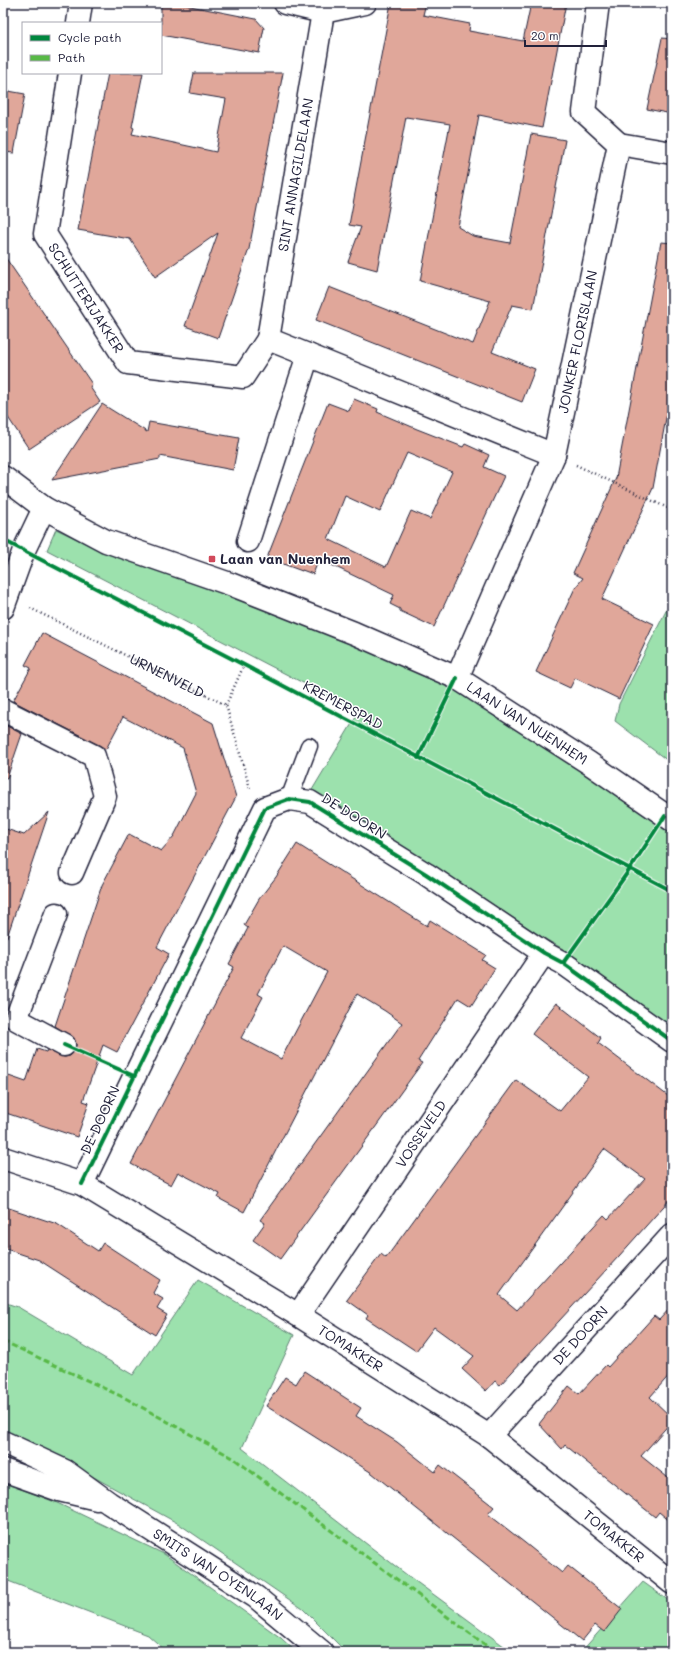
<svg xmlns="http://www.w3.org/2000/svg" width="675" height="1655" viewBox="0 0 675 1655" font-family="Mali,sans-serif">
  <rect width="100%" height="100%" fill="#fff"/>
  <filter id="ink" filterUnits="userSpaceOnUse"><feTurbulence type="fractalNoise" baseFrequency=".025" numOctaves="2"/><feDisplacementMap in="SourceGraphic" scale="8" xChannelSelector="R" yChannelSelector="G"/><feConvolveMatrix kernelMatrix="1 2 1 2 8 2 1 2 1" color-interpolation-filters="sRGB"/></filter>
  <g filter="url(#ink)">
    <g fill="#9ce1ad" stroke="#5f8274">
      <polygon points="56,529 106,553 335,633 441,677 493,715 577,767 672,835 672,1027 565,950 547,940 428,862 312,790 359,712 47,550"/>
      <polygon points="672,599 672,764 615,721 619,704"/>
      <polygon points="198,1280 294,1335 242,1448 407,1575 512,1652 346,1652 303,1609 179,1524 70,1464 3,1433 3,1302 18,1307 133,1375"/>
      <polygon points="3,1482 55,1502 164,1554 281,1638 296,1652 167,1652 148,1635 3,1579"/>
      <polygon points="643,1582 672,1603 672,1652 581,1652"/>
    </g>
    <g fill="#e0a79a" stroke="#22223b" fill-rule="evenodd">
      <polygon points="161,3 175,3 256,19 264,28 259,53 161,35"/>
      <polygon points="391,3 426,3 423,15 470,24 469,31 523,41 531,3 566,3 542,128 479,115 458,227 473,236 510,243 531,134 565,140 533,309 512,305 492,352 535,369 522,402 316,320 329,287 473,344 490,301 420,281 450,124 406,117 377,270 348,262 361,227 349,225"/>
      <polygon points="662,38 672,39 672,114 647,109"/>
      <polygon points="108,73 143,73 132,127 134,128 132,134 216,152 226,99 190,93 194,73 283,73 249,249 218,338 185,326 218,233 155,277 130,239 78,230"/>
      <polygon points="3,90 25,94 14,153 3,152"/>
      <polygon points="661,242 672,243 672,386 653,488 602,599 654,624 619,699 575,678 570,688 536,672 575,588 583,578 573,573 616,478"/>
      <polygon points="3,254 92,384 90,387 100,402 29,449 3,410"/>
      <path d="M354 399 378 409 377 412 417 429 463 447 465 444 489 455 484 467 504 476 434 627 400 611V609L390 604 394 595 319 559 313 574 302 570V571L267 558 328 403 349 411ZM407 453 452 472 430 519 411 511 386 567 328 539 345 496 380 512Z"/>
      <polygon points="102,404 147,432 149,422 239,438 233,470 160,456 160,459 52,480"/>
      <polygon points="42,633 213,723 236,797 157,947 169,954 117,1052 103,1045 83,1101 89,1103 77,1137 3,1112 3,1074 26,1082 37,1049 46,1052 47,1050 64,1057 70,1056 75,1051 76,1044 74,1038 55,1026 102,885 129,834 161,851 174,836 196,793 183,748 123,717 106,749 13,701 31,668 25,665"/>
      <polygon points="3,724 22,734 7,778 3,777"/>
      <polygon points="49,812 7,937 3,937 3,828 24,835"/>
      <path d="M297 844 427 926 430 920 486 955 482 960 495 968 471 1006 458 998 418 1061 422 1063 280 1259 253 1240 265 1223 260 1220 402 1023 385 1011 357 994 244 1212 218 1198 220 1194 178 1172 171 1185 131 1164 234 967 229 964 248 928 244 925 259 899 276 877ZM283 946 327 972 281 1059 241 1038 263 997 258 994Z"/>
      <path d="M556 1003 601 1038 598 1043 672 1099V1197L619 1256 500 1385 495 1381 486 1391 462 1369 474 1356 434 1327 416 1351 366 1318 368 1315 347 1300 381 1254 386 1258 516 1080 560 1111 588 1077 532 1034ZM604 1149 645 1179 608 1219 604 1215 517 1310 499 1295Z"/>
      <polygon points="3,1206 57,1224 98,1251 103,1243 160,1280 153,1293 163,1299 157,1309 167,1315 155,1335 39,1260 3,1248"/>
      <polygon points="672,1306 672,1372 650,1397 672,1418 672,1421 641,1456 672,1481 672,1523 659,1512 655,1517 565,1445 562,1449 539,1424 569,1386 579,1394 606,1365 608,1367 654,1316 659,1320"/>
      <polygon points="304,1371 361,1408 356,1416 397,1442 435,1472 440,1465 494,1507 488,1514 525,1543 562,1573 568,1566 622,1609 604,1632 595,1625 582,1641 372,1473 266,1406 285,1377 296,1384"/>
    </g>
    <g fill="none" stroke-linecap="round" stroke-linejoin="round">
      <defs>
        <polyline id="lane" points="289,799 309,746"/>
        <g id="street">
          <polyline points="285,3 323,12"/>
          <polyline points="78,23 81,3"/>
          <path id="s2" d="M70 73 45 234 128 363 243 377 268 339"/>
          <polyline points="619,144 672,153"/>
          <polyline points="308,355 554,455"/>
          <path id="s3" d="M248 541 308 355 268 339 323 12 365 3"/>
          <polyline points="3,608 24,550 44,508"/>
          <path id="s4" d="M457 678 554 455 619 144 584 112 598 3"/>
          <polyline points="3,710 94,756 105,796 72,873"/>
          <polyline points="56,914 16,1019 64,1045"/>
          <path id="s5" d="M3 1158 82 1184 298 1315 489 1436 672 1583"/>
          <polyline points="82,1184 265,808 289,799 310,802 426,874 544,953 563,963 672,1041"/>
          <path id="s6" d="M298 1315 544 953"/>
          <path id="s7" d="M489 1436 672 1235"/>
        </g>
        <g id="secondary">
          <path id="s8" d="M3 477 44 508 106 541 230 584 354 633 457 678 589 763 672 820"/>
          <path id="s9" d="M3 1442 65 1471 109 1503 256 1597 322 1652"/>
          <polyline points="3,1470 59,1490 97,1499"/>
        </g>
      </defs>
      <use href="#lane" stroke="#22223b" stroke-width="19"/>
      <use href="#street" stroke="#22223b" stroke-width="25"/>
      <use href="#secondary" stroke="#22223b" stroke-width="25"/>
      <g stroke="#22223b" stroke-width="2.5" stroke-dasharray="1 3" stroke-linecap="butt">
        <polyline points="576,465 672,510"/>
        <path id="s1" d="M30 608 226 705 250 789"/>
        <polyline points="226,705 244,665"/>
      </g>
      <use href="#lane" stroke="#fff" stroke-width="16"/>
      <use href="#street" stroke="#fff" stroke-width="22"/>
      <use href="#secondary" stroke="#fff" stroke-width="22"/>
      <polyline stroke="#58b947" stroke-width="3" stroke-dasharray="6 3" stroke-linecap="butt" points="3,1341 127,1399 233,1458 495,1652"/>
      <defs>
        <g id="cycleway">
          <polyline points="3,540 244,665 672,891"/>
          <polyline points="418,758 457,678"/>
          <polyline points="563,963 630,869 665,816"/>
          <polyline points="64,1045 134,1076"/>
          <polyline points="82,1184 265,808 289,799 310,802 426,874 544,953 563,963 672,1041"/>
        </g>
      </defs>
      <use href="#cycleway" stroke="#fff" stroke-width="6"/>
      <use href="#cycleway" stroke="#00873e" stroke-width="4"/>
    </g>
  </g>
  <rect fill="#d1495b" stroke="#fff" stroke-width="1.5" x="208" y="555" width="8" height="8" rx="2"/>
  <g text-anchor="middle" stroke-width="3" stroke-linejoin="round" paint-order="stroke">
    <g font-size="14" fill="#22223b" stroke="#fff">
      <text dy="5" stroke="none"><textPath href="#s3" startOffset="405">SINT ANNAGILDELAAN</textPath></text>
      <text dy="5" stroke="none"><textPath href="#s2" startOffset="239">SCHUTTERIJAKKER</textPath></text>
      <text dy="5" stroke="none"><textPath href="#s4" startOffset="359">JONKER FLORISLAAN</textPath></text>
      <text dy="5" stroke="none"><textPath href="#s1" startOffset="153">URNENVELD</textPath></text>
      <text transform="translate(343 705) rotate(28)" y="5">KREMERSPAD</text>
      <text dy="5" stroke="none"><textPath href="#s8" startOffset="582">LAAN VAN NUENHEM</textPath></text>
      <text transform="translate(354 816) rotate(32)" y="5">DE DOORN</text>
      <text transform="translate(100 1120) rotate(-65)" y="5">DE DOORN</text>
      <text dy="5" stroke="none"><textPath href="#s6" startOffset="219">VOSSEVELD</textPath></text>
      <text dy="5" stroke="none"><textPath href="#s7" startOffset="136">DE DOORN</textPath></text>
      <text dy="5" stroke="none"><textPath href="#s5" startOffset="398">TOMAKKER</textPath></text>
      <text dy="5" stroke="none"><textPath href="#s5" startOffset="722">TOMAKKER</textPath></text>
      <text dy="5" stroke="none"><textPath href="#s9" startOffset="253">SMITS VAN OYENLAAN</textPath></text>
    </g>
    <g font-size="14" font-weight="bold" fill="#22223b" stroke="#fff" text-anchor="start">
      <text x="220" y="564">Laan van Nuenhem</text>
    </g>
  </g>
  <rect width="675" height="1655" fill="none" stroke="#fff" stroke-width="16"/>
  <rect x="8" y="8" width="659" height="1639" fill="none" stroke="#22223b" stroke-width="1.5" filter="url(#ink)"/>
  <rect x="22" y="22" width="140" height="52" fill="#ffffff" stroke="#a7a7b1"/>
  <rect x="30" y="35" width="20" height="6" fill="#00873e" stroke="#a7a7b1"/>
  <text x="58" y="42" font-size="12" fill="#22223b">Cycle path</text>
  <rect x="30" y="55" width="20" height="6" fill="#58b947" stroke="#a7a7b1"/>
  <text x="58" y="62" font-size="12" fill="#22223b">Path</text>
  <path d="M525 40v6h81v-6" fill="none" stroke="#22223b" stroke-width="2"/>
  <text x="531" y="40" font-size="12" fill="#22223b" stroke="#ffffff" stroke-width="3" paint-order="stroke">20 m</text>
</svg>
